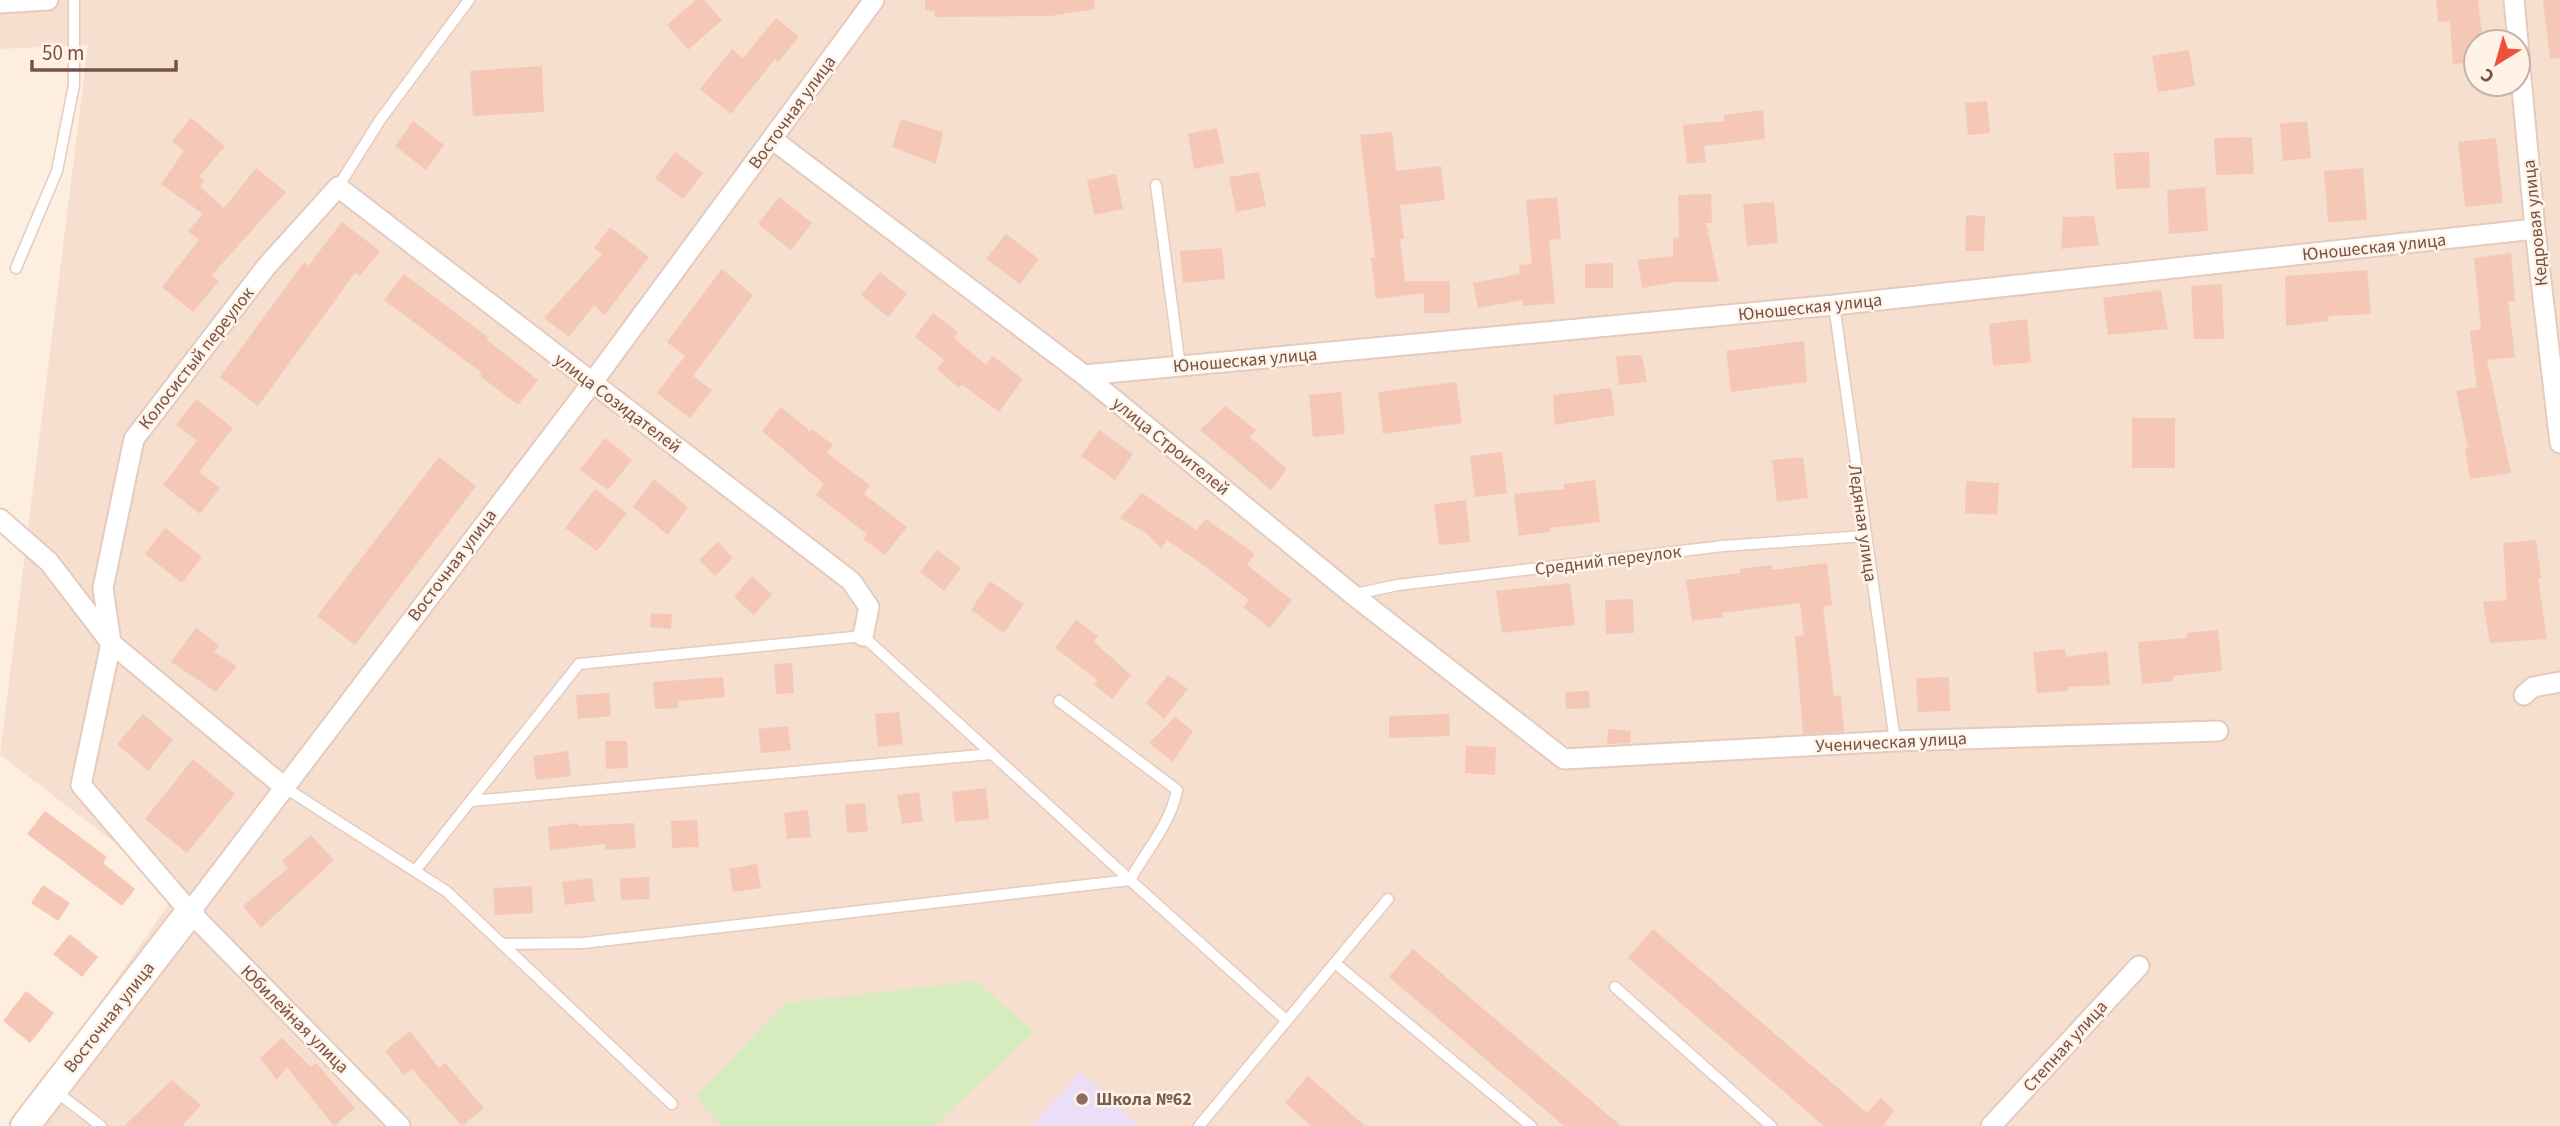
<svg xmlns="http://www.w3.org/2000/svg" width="2560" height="1126" viewBox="0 0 2560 1126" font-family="'Source Sans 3',sans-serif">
  <rect width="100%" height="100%" fill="#feeee0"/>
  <path fill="#f6dfce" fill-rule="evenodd" d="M0 0H2560V1126H14L178 891 0 755 88 45 0 49ZM2476 42H2518V84H2476Z"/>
  <polygon fill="#ecddf9" points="1080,1072 1140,1126 1031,1126"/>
  <polygon fill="#d6ebbe" points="976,981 1034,1032 934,1126 722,1126 695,1097 785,1003"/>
  <g fill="#f5c7b6">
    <polygon points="696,0 704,0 722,20 688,50 667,25"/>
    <polygon points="925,0 1094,0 1095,9 1050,16 934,17 935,11 925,10"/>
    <polygon points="2436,0 2478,0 2483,42 2476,42 2476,62 2453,64 2450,21 2438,22"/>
    <polygon points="2543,0 2560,0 2560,58 2550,59"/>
    <polygon points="776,18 799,37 778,62 775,59 731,114 700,89 732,49 743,58"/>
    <polygon points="2189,50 2195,86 2158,92 2152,56"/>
    <polygon points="542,66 544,112 473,116 470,71"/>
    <polygon points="1987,101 1990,133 1968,135 1965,103"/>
    <polygon points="1763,110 1765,139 1704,146 1706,162 1687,164 1683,125 1724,121 1724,115"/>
    <polygon points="191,118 225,146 199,177 204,181 200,187 224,208 256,168 286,192 212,275 219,281 193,312 162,287 199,240 188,231 203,214 161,184 184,151 172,141"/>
    <polygon points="901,119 943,132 936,164 892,147"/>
    <polygon points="413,121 444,145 426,170 395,146"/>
    <polygon points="2307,121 2311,158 2283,161 2280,124"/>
    <polygon points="1217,128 1224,163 1194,169 1188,134"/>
    <polygon points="1392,132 1396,171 1441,166 1445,200 1400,205 1404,239 1400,239 1405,281 1450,281 1450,313 1424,313 1424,293 1376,299 1371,258 1375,257 1360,135"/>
    <polygon points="2252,137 2254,174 2216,175 2214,138"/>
    <polygon points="2496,138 2503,203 2465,207 2458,142"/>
    <polygon points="675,152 703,173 683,199 655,178"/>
    <polygon points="2149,152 2150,188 2116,189 2114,153"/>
    <polygon points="2363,168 2367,220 2328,222 2324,171"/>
    <polygon points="1259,172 1266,206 1236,212 1229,177"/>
    <polygon points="1116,174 1123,209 1094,215 1087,180"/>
    <polygon points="2205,187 2208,231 2169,234 2167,190"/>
    <polygon points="1711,194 1712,223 1706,223 1719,282 1676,282 1642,288 1638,260 1673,256 1673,238 1679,237 1678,195"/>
    <polygon points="779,197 812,223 791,250 758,224"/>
    <polygon points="1557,197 1561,239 1549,240 1555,303 1523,306 1523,300 1478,308 1473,283 1520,274 1519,265 1532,264 1526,200"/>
    <polygon points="1774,202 1778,243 1747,246 1743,204"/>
    <polygon points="1966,215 1985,216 1984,251 1965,251"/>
    <polygon points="2094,216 2099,245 2061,249 2063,217"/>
    <polygon points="342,222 380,251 360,276 355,273 258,406 220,377 304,262 308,266"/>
    <polygon points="610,227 649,257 605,315 594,305 569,337 544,318 602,254 594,248"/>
    <polygon points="1006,234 1039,259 1020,284 986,259"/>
    <polygon points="1222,248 1225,279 1183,283 1180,251"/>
    <polygon points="2511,253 2515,301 2508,301 2515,357 2487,360 2511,473 2470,479 2465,448 2468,448 2456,391 2477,387 2470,331 2481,329 2474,258"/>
    <polygon points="1613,263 1613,288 1585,288 1585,264"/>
    <polygon points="722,269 753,295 693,376 712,390 690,418 657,393 685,356 667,342"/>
    <polygon points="2367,270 2371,314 2328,316 2329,321 2286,326 2285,276"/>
    <polygon points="880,272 907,294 888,317 861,295"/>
    <polygon points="404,274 488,337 486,339 538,380 518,405 480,376 482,373 384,300"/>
    <polygon points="2222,284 2224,339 2194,339 2191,286"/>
    <polygon points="2161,290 2168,329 2108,335 2103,298"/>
    <polygon points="933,313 958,332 954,338 986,365 993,356 1023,379 999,412 962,385 959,388 937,369 944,360 915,337"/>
    <polygon points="2027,319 2031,362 1993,366 1989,324"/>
    <polygon points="1804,341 1807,382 1731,392 1726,351"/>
    <polygon points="1642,355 1647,382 1619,385 1616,356"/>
    <polygon points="1456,382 1462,423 1383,434 1378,392"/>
    <polygon points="1611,388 1615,415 1555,425 1553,395"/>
    <polygon points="1341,392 1345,434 1313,437 1309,395"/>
    <polygon points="196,399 233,428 199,472 220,488 200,514 163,485 197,441 176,425"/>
    <polygon points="1225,406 1256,430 1250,437 1287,469 1271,490 1200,430"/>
    <polygon points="781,407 810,431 812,429 833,445 827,453 870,485 864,494 907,527 885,555 863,539 867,534 816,495 824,484 762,431"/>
    <rect x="2132" y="418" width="43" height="50"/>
    <polygon points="1099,430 1133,454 1115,480 1081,456"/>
    <polygon points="605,438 632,460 608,490 580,470"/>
    <polygon points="1502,452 1507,493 1475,497 1470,456"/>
    <polygon points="439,457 476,486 355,645 317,616"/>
    <polygon points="1803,457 1808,498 1777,502 1772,460"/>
    <polygon points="654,479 688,507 668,535 633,507"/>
    <polygon points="1595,480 1600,522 1550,528 1550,532 1519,536 1514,494 1564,489 1564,484"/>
    <polygon points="1966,481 1999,483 1997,515 1965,513"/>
    <polygon points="595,489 627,513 597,551 565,528"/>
    <polygon points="1142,493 1196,530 1206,519 1255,554 1247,565 1292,600 1270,628 1243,607 1249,600 1206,567 1167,540 1161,548 1146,533 1120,518"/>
    <polygon points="1466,500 1470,542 1439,545 1434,504"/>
    <polygon points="165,528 202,557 182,583 145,554"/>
    <polygon points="2536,540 2541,578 2538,578 2547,639 2490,643 2483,602 2507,600 2503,543"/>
    <polygon points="718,542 733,558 715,576 699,560"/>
    <polygon points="937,550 961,568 944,591 920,572"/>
    <polygon points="1827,563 1832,605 1823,606 1834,696 1841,695 1844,732 1803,734 1795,636 1804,635 1800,603 1722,613 1723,617 1692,621 1686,580 1740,573 1740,569 1771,565 1772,570"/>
    <polygon points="752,576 772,594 754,615 734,597"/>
    <polygon points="990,581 1024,604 1004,633 971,610"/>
    <polygon points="1570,583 1575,625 1502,633 1496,591"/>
    <polygon points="1633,599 1634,633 1606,634 1605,600"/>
    <polygon points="651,613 672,614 671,629 650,627"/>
    <polygon points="1076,620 1098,636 1094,642 1131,675 1112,699 1094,685 1098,680 1055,648"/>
    <polygon points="196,628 219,645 214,652 237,666 216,692 171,662"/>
    <polygon points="2218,630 2222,671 2173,676 2173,681 2142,684 2138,642 2187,638 2187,633"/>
    <polygon points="2065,649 2066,657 2107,651 2110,685 2068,687 2069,691 2037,693 2033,652"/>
    <polygon points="792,663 794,693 776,694 774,664"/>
    <polygon points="1168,675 1188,689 1164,719 1146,703"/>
    <polygon points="723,677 725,697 678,701 678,708 655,709 653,682"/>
    <polygon points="1949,677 1950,711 1918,712 1916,678"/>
    <polygon points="1589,691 1590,708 1566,709 1565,692"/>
    <polygon points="609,693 611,716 578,719 576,695"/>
    <polygon points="899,712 903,744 878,747 875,714"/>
    <polygon points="143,714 173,740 148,771 117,744"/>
    <polygon points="1449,714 1450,736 1389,738 1389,716"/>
    <polygon points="1175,717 1193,731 1173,762 1149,743"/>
    <polygon points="788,726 791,750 761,753 758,729"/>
    <polygon points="1608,729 1631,731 1630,743 1607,744"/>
    <polygon points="605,741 627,741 628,768 606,769"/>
    <polygon points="1466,746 1496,747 1495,775 1465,773"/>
    <polygon points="568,751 571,776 536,780 533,756"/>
    <polygon points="193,759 235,794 187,853 145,819"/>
    <polygon points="986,788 989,819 955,822 952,792"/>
    <polygon points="919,792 923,821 902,824 897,795"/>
    <polygon points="865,803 868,831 847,833 845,805"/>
    <polygon points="808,810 811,837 787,839 784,813"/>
    <polygon points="45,811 107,857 103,863 135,889 122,906 27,834"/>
    <polygon points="697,820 699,847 672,848 671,821"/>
    <polygon points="577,823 578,826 634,823 636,848 605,850 605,844 550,850 548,827"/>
    <polygon points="311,835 334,860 261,928 243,906 288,868 282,861"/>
    <polygon points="757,864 761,888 733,892 729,869"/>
    <polygon points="649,877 650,899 621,900 620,878"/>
    <polygon points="592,878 595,901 565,905 562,882"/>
    <polygon points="43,885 70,903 58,921 31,903"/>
    <polygon points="532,886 533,913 495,915 493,888"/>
    <polygon points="1653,929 1867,1113 1881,1098 1894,1110 1883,1126 1824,1126 1628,958"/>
    <polygon points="70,934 98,957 82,977 53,954"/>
    <polygon points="1413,949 1621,1126 1564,1126 1389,977"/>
    <polygon points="26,991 54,1013 30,1043 3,1021"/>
    <polygon points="410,1031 439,1068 445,1063 484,1108 462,1126 412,1069 404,1075 385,1051"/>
    <polygon points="282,1038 311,1067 316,1063 355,1108 334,1126 287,1067 277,1080 260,1058"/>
    <polygon points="1308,1076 1365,1126 1311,1126 1285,1103"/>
    <polygon points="172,1080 201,1105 182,1126 124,1126"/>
  </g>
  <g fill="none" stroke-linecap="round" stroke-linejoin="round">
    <defs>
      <g id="lane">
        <polyline points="1156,185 1180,366"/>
        <polyline points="338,187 380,120 469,0"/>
        <polyline points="16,268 57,171 74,85 74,0"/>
        <polyline points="1834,305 1895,741"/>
        <polyline points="1355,594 1398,585 1723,546 1865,536"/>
        <path d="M1059 701 1177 790C1171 823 1146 851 1130 880L1287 1021"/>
        <polyline points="284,787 446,891 672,1104"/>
        <polyline points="471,801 992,754"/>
        <polyline points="415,871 579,664 863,636 1130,880 583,943 502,944"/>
        <polyline points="1335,963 1531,1126"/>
        <polyline points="1615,987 1771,1126"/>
        <polyline points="54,1090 101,1126"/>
        <polyline points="1199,1126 1388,899"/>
      </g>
      <g id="street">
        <polyline points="2514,0 2518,42"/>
        <polyline points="0,3 48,0"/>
        <polyline points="2518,45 2535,229 2560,443"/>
        <polyline points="772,139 1084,375 1352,594 1564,759 1895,741 2218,731"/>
        <polyline points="1084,375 1834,305 2535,229"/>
        <polyline points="0,519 49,562 111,643 81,785 190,912 400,1126"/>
        <polyline points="2524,695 2533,687 2560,682"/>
        <polyline points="283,786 111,643 103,588 134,439 266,267 338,187 851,581 869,607 863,636"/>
        <polyline points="190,912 592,383 874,0"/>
        <polyline points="1991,1126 2139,966"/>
      </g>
      <polyline id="secondary" points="25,1126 190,912"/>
    </defs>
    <use href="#lane" stroke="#e4cbbe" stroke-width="13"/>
    <use href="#street" stroke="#e4cbbe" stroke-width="23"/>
    <use href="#secondary" stroke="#e9cbbb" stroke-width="32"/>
    <use href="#lane" stroke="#fff" stroke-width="10"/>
    <use href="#street" stroke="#fff" stroke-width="19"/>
    <use href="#secondary" stroke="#fff" stroke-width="28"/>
  </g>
  <circle fill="#8d6e63" stroke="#fff3e7" stroke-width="2.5" cx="1082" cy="1099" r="7"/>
  <g text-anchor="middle" stroke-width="5" stroke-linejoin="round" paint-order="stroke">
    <g font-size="18" fill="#765146" stroke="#fff3e7">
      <text transform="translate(792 112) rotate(-54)" y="6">Восточная улица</text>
      <text transform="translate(2535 223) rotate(-96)" y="6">Кедровая улица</text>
      <text transform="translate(2374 247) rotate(-6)" y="6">Юношеская улица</text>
      <text transform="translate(1810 307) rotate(-6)" y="6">Юношеская улица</text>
      <text transform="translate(196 358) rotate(-52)" y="6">Колосистый переулок</text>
      <text transform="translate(1245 360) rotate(-5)" y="6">Юношеская улица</text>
      <text transform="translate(618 403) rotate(37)" y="6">улица Созидателей</text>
      <text transform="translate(1171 446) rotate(39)" y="6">улица Строителей</text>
      <text transform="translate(1863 523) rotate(82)" y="6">Ледяная улица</text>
      <text transform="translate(1608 560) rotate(-7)" y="6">Средний переулок</text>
      <text transform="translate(452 565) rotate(-53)" y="6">Восточная улица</text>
      <text transform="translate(1891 742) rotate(-3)" y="6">Ученическая улица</text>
      <text transform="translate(109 1017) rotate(-52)" y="6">Восточная улица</text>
      <text transform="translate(295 1019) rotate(45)" y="6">Юбилейная улица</text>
      <text transform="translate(2065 1046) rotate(-48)" y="6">Степная улица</text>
    </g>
    <g font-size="18" font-weight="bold" fill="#785e54" stroke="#fff3e7" text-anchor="start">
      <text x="1096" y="1105">Школа №62</text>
    </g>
  </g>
  <g transform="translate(2497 63) rotate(217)"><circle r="33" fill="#fff3e7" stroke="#c8b2a7" stroke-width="2"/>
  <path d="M0-5L12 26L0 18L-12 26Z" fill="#ef4f3d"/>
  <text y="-10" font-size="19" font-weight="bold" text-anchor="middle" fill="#765146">С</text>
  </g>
  <path d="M32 60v10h144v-10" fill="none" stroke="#765146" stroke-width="3.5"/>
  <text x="42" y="60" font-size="21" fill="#765146" stroke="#fff3e7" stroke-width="5" paint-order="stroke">50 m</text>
</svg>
